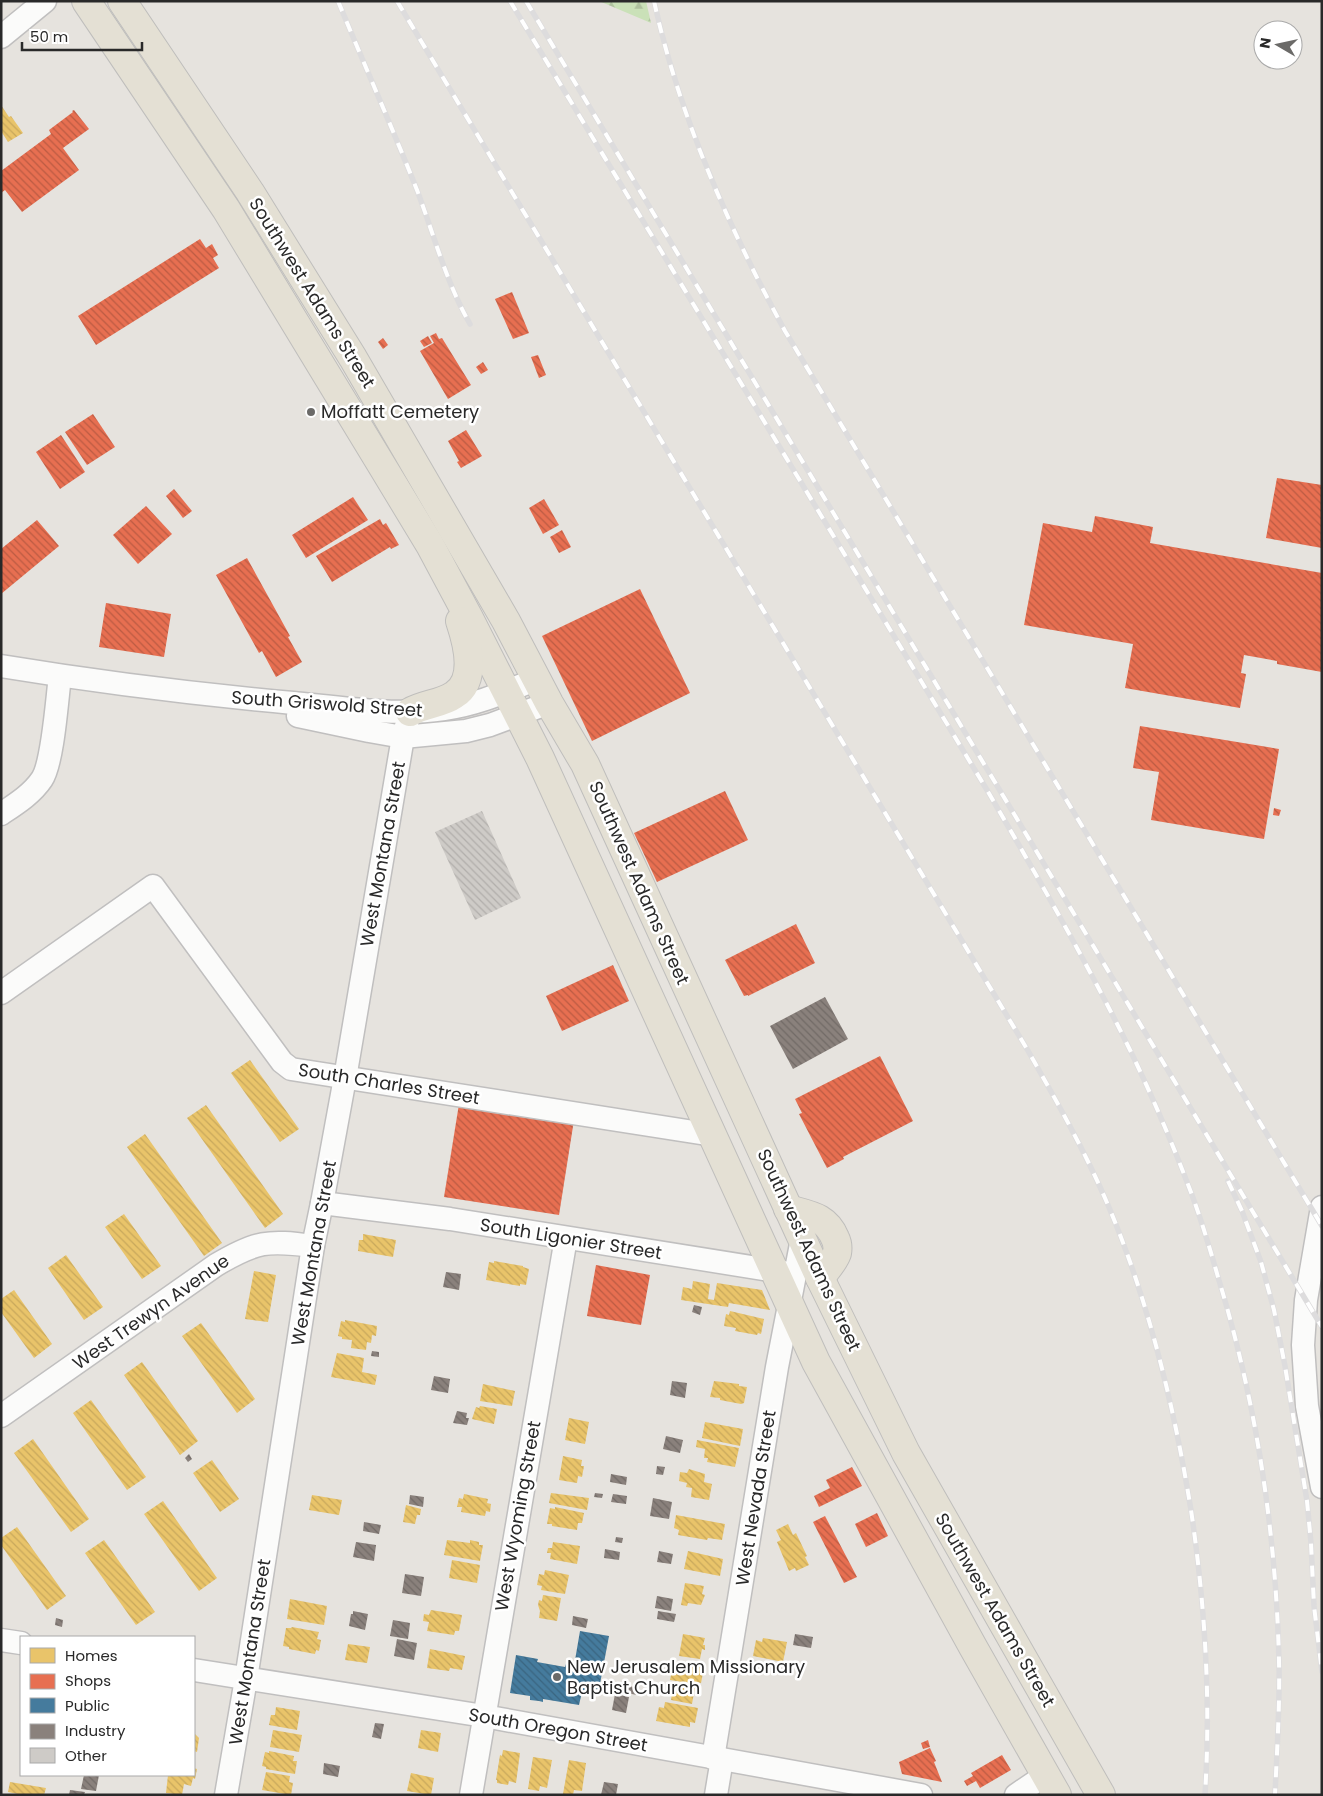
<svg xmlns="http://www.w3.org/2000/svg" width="1323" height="1796" viewBox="0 0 1323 1796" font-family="Poppins,sans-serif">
  <defs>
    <pattern id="forest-firs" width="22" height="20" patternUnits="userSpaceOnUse" patternTransform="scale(1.25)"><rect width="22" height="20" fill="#cae1b8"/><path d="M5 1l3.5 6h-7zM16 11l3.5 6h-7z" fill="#aec19e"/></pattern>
    <pattern id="homes-back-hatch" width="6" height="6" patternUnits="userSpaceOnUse" patternTransform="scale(1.25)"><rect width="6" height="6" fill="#e9c46a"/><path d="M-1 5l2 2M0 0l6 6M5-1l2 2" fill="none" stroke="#c8a85c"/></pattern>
    <pattern id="shops-back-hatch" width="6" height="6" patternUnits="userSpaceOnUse" patternTransform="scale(1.25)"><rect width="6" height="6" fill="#e76f51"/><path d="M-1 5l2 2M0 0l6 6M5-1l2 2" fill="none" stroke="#bb5b43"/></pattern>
    <pattern id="public-back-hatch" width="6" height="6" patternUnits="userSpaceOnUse" patternTransform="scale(1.25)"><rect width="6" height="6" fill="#457b9d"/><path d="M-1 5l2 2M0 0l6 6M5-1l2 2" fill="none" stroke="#3a6580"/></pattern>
    <pattern id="industry-back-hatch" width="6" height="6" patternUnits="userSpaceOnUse" patternTransform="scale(1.25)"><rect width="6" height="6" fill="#8a817c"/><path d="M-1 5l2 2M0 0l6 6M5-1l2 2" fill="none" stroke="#716a66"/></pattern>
    <pattern id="building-back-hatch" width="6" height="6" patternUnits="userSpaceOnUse" patternTransform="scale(1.25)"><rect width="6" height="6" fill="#cecbc7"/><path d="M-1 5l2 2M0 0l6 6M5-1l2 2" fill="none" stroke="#b1aeab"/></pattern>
  </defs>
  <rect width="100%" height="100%" fill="#e6e3de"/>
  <polygon fill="url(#forest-firs)" points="599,1 646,1 651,23"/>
  <g fill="url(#homes-back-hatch)">
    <polygon points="1,105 9,117 11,116 23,133 8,142 1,131"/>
    <polygon points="250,1060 299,1129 280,1142 231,1073"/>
    <polygon points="206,1105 283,1214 265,1228 187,1118"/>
    <polygon points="145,1134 222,1243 204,1256 127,1147"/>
    <polygon points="124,1214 161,1266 142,1279 105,1227"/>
    <polygon points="363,1234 396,1240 393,1257 358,1251 359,1240 363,1240"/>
    <polygon points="66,1255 103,1307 84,1320 48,1268"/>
    <polygon points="494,1261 523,1266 523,1267 529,1269 526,1285 520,1284 520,1286 486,1280 489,1262 494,1263"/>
    <polygon points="254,1271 276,1275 268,1322 245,1319"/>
    <polygon points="693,1281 710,1284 708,1299 714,1300 717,1283 762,1290 770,1310 729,1303 728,1307 681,1300 683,1287 692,1289"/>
    <polygon points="14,1290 52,1344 34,1358 1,1312 1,1299"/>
    <polygon points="730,1311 764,1319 761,1334 758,1333 757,1335 735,1331 736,1328 724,1326 726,1314 729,1315"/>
    <polygon points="345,1320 377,1326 376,1336 372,1335 371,1343 367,1342 366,1350 351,1348 352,1340 342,1339 342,1337 338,1336 341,1321 345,1322"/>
    <polygon points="201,1323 255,1399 237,1413 182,1336"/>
    <polygon points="337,1353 364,1358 362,1372 377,1375 375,1385 331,1377"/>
    <polygon points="142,1362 198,1441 180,1455 124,1375"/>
    <polygon points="714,1381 739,1384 739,1386 747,1387 744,1403 741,1404 720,1400 720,1398 710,1397"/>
    <polygon points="483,1384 515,1391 512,1406 480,1401"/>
    <polygon points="91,1400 146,1477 127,1490 73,1413"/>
    <polygon points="480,1406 497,1409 494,1424 472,1419 476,1407 479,1408"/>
    <polygon points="569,1418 589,1422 585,1444 565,1440"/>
    <polygon points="705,1422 743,1429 740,1446 702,1438"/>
    <polygon points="33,1439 89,1519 71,1532 14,1453"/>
    <polygon points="697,1440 739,1448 735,1467 707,1462 708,1458 704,1458 705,1449 696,1447"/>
    <polygon points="563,1456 582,1460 581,1466 584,1466 582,1477 578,1476 577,1483 559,1480"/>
    <polygon points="212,1460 239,1499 220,1512 193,1473"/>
    <polygon points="689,1469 705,1474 704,1482 712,1484 709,1500 691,1497 692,1488 686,1487 687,1483 679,1481 680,1472 687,1473"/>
    <polygon points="551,1493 589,1498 587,1510 549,1503"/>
    <polygon points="464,1494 488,1499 487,1503 491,1504 490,1512 486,1511 485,1516 461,1512 462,1507 457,1507 459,1498 463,1499"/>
    <polygon points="312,1495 342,1500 339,1515 309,1510"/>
    <polygon points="163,1501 217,1578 199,1591 144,1514"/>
    <polygon points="406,1505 421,1509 420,1515 417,1515 415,1524 403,1522"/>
    <polygon points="555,1507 584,1513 582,1523 578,1523 577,1530 552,1526 552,1524 547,1524 550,1508 555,1509"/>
    <polygon points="676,1515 725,1524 722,1540 708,1538 707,1540 678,1535 679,1530 674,1528"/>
    <polygon points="788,1524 793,1535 796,1533 807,1556 805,1557 809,1565 796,1571 795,1568 789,1571 777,1542 781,1540 776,1530"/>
    <polygon points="17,1527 66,1596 47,1610 1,1545 1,1538"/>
    <polygon points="104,1540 155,1612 136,1625 85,1553"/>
    <polygon points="447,1540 470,1543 470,1540 479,1542 479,1545 483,1545 480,1561 444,1555"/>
    <polygon points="553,1542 580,1546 577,1564 550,1559 551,1553 547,1553 548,1548 552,1548"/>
    <polygon points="688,1551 723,1559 720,1576 684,1569"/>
    <polygon points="452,1560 480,1565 477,1583 449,1578"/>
    <polygon points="545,1570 569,1575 565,1594 541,1590 542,1586 537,1585 539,1574 544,1575"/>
    <polygon points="685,1583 704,1586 702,1594 705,1595 701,1605 688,1603 687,1606 681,1605"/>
    <polygon points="543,1595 561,1598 557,1621 539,1618 540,1611 538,1605 539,1600 542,1601"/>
    <polygon points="290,1599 327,1606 324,1625 287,1619"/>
    <polygon points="431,1610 462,1615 459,1631 455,1631 454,1635 427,1631 429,1622 423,1621 424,1614 429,1615"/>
    <polygon points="292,1627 319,1632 317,1639 321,1640 319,1651 316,1650 315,1654 289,1649 289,1647 283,1646 286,1628 291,1628"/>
    <polygon points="683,1634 705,1638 703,1645 705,1645 705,1650 702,1649 700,1659 679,1656"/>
    <polygon points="763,1638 787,1642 783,1662 753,1656 756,1640 762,1642"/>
    <polygon points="348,1644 370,1647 367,1663 345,1660"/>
    <polygon points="430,1649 465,1656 462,1670 450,1668 449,1671 427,1668"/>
    <polygon points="670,1661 700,1665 700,1668 704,1668 701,1683 697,1682 696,1684 670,1680 671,1675 667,1674"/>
    <polygon points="668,1682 695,1687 692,1704 671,1700 673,1689 667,1688"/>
    <polygon points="665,1702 698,1708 695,1723 690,1722 690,1727 656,1721 659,1707 664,1708"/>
    <polygon points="276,1707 300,1711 297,1730 269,1725 271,1715 275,1715"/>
    <polygon points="273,1730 302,1735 299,1752 270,1747"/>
    <polygon points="421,1730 441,1733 438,1752 418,1748"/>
    <polygon points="194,1733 199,1738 197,1752 194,1751"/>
    <polygon points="503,1750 520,1753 516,1783 509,1781 508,1785 497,1783 497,1780 496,1780 500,1755 502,1756"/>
    <polygon points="269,1751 294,1756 293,1761 297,1761 295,1774 266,1769 266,1767 262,1766 265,1752 269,1753"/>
    <polygon points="533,1757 552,1760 547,1788 540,1786 539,1791 528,1789"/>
    <polygon points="569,1760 586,1763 582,1791 574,1790 573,1795 563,1794"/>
    <polygon points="194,1768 197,1769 195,1779 193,1778 191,1786 184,1784 182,1795 166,1793 168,1775 194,1775"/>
    <polygon points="266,1772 290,1776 289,1782 293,1783 291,1795 262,1790"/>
    <polygon points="411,1773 434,1778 431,1795 407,1791"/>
    <polygon points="10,1782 46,1788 44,1795 23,1795 8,1792"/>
  </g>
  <g fill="url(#shops-back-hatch)">
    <polygon points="74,110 89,129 63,148 79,170 22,212 5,190 1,193 1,171 51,134 49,130 73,112 72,111"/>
    <polygon points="200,239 206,248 212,244 218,255 213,258 219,268 96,345 78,316"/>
    <polygon points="512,292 529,333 513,339 495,299"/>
    <polygon points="436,333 439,339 442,338 471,385 448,399 420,351 434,343 430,336"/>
    <polygon points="428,336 432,343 424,347 420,341"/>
    <polygon points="383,338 388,345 383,349 378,342"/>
    <polygon points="538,355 546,375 539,378 531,357"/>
    <polygon points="483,362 488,370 481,374 476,367"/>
    <polygon points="93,414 115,447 87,465 65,432"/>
    <polygon points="466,430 482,456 461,468 457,462 459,461 448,441"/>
    <polygon points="61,435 85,472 60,489 36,452"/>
    <polygon points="1277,478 1322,485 1322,548 1266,538"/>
    <polygon points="174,489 192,511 183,518 166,496"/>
    <polygon points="353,497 368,520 306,558 292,535"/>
    <polygon points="544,499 559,525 543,534 529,508"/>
    <polygon points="146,506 172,534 138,564 113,535"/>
    <polygon points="1095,516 1153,527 1150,543 1322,573 1322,672 1277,664 1277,661 1244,655 1241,673 1246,674 1240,708 1125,688 1133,644 1024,625 1043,523 1092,532"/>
    <polygon points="380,519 383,525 386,523 399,545 391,549 390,547 332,582 316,556"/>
    <polygon points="37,520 59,546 1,594 1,549"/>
    <polygon points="562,530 571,547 559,553 550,537"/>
    <polygon points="247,558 290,636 288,637 302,662 276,677 262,651 259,653 216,575"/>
    <polygon points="640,589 690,693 592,741 542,636"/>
    <polygon points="106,603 171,614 164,657 99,647"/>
    <polygon points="1140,726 1279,749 1264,839 1151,820 1159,772 1133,768"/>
    <polygon points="725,791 748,840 657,882 634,833"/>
    <polygon points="1274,808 1281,810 1279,816 1273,815"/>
    <polygon points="796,924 815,963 748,996 748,995 744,996 725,960"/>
    <polygon points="613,965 629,1001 562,1031 546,996"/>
    <polygon points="880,1056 913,1121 843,1157 844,1159 827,1168 799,1114 802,1113 795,1099"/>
    <polygon points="459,1104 574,1120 559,1215 444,1197"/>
    <polygon points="596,1265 650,1275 641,1325 587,1316"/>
    <polygon points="852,1467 862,1486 819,1507 814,1496 830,1488 826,1480"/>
    <polygon points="877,1513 888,1536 866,1547 855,1524"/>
    <polygon points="825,1516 857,1577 844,1583 813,1522"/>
    <polygon points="928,1740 930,1747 923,1749 921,1743"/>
    <polygon points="930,1748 936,1761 934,1762 942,1782 902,1774 899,1762"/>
    <polygon points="1002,1755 1011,1770 980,1788 976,1781 967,1786 964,1781 973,1776 971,1773"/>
  </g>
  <polygon fill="url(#public-back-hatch)" points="580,1631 609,1636 599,1689 592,1688 591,1693 582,1692 579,1705 543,1699 543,1702 539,1701 530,1700 530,1696 510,1693 516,1655 538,1659 537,1662 565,1667 566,1664 574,1666"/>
  <g fill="url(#industry-back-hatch)">
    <polygon points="825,997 848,1039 793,1069 770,1026"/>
    <polygon points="446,1272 461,1274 459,1290 443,1287"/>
    <polygon points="694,1305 702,1307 700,1315 692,1312"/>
    <polygon points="372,1351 379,1352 379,1357 371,1356"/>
    <polygon points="434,1376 450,1379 448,1393 431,1390"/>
    <polygon points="672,1381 687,1383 685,1398 670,1395"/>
    <polygon points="457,1411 467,1413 466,1418 469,1418 467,1425 453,1423"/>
    <polygon points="666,1436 683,1440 680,1453 663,1449"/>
    <polygon points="189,1454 192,1459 188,1462 185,1458"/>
    <polygon points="657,1466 665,1467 663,1475 656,1474"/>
    <polygon points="611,1474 627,1477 626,1485 610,1482"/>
    <polygon points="595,1493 603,1494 602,1498 594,1497"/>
    <polygon points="613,1494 627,1496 626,1504 611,1502"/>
    <polygon points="410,1495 424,1497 423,1507 409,1504"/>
    <polygon points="653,1498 672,1502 669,1519 650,1516"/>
    <polygon points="364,1522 381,1525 379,1534 363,1531"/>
    <polygon points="616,1537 623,1538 622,1543 615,1542"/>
    <polygon points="356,1542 376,1545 374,1561 353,1557"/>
    <polygon points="605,1549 620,1552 619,1560 604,1558"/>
    <polygon points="659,1551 673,1554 671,1564 657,1562"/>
    <polygon points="405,1574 424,1577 421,1596 402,1593"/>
    <polygon points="657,1596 673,1599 671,1611 655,1608"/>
    <polygon points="353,1611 368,1614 365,1630 349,1626 351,1614 353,1614"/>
    <polygon points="658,1611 676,1614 674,1622 657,1619"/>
    <polygon points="573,1616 588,1619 586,1628 572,1625"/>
    <polygon points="56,1618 63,1620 62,1627 55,1625"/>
    <polygon points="393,1620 410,1623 408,1639 390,1636"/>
    <polygon points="795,1634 813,1637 811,1648 793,1645"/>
    <polygon points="397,1639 417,1643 414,1660 394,1656"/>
    <polygon points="623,1685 639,1688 637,1695 622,1692"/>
    <polygon points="615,1694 629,1697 626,1713 612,1710"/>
    <polygon points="375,1723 384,1724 381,1739 372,1737"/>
    <polygon points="324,1763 340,1766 338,1777 323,1774"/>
    <polygon points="84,1775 99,1775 96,1791 81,1789"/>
    <polygon points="604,1782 618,1784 616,1795 601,1795"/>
    <polygon points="70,1790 85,1792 84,1795 69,1795"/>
  </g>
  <polygon fill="url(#building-back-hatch)" points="482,811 521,898 475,920 435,832"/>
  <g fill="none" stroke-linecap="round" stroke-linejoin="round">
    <defs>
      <g id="minor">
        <polyline points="1,37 45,1"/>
        <path d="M1 666C98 682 195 694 293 703 343 708 395 716 444 709 477 705 507 691 537 679"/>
        <polyline points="298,716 369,731 403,737 466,731 490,725 549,703"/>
        <path d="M1 814C16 804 32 794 42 779 53 762 57 699 60 676"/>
        <polyline points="1,993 153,886 282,1062 291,1069 713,1135"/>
        <polyline points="322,1203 450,1219 789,1273"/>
        <polyline points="1322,1207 1306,1300 1303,1345 1307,1406 1322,1487"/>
        <path d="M1 1416 216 1265C256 1241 268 1240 313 1246"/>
        <polyline points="1,1640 21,1643"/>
        <polyline points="194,1670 484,1716 921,1795"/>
        <polyline points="713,1758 777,1367 802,1239"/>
        <polyline points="226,1795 246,1679 313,1246 322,1203 345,1078 403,737 410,712"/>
        <polyline points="471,1795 566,1238"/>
        <polyline points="716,1795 722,1759"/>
        <polyline points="1016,1795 1047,1774"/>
      </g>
      <g id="major">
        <polyline points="86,1 226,209 384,469 430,545 469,618 540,758 816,1362 973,1647 1057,1795"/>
        <polyline points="122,1 250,192 353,358 506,621 549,703 585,764 820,1278 906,1453 1101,1795"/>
        <path d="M410 712C424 704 441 704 454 695 478 680 467 642 460 621"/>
        <path d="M788 1209C809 1215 826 1216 835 1238 837 1242 838 1248 837 1253 834 1262 825 1271 820 1278"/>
      </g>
    </defs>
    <use href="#minor" stroke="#c0bfbf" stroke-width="25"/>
    <use href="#major" stroke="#bfbebc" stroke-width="30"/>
    <use href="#minor" stroke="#fbfbfa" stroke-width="22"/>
    <use href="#major" stroke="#e4e0d4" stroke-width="28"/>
    <defs>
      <g id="rail">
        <path d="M338 1C364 64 392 127 417 190 434 235 446 282 470 324"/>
        <path d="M397 1 1027 1049C1056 1100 1085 1151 1108 1205 1149 1302 1174 1406 1191 1510 1205 1604 1211 1699 1205 1795"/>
        <path d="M510 1 987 790C1030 864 1073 938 1112 1014 1142 1072 1169 1134 1192 1195 1202 1222 1210 1249 1218 1277 1256 1401 1276 1531 1279 1661 1280 1706 1277 1750 1275 1795"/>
        <polyline points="526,1 1322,1327"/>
        <path d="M654 1C679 116 729 228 785 331L1322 1226"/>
        <polyline points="1228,1181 1242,1211 1261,1262 1274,1310 1285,1366 1307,1501 1311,1543 1314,1606 1322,1672"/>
      </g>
    </defs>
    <use href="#rail" stroke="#dddcdd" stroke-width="5.5"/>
    <use href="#rail" stroke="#fff" stroke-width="4" stroke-dasharray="11" stroke-linecap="butt"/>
  </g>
  <g fill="#6b6a68" stroke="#fff" stroke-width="2">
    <circle cx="311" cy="412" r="5"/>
    <circle cx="557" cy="1677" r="5"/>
  </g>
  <g text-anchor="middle" stroke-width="5" stroke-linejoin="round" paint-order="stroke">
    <g font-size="18" fill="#292929" stroke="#fff">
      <text transform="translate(312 293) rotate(58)" y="6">Southwest Adams Street</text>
      <text transform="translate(327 704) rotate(4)" y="6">South Griswold Street</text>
      <text transform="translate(383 854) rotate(-80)" y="6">West Montana Street</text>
      <text transform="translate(639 883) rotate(66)" y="6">Southwest Adams Street</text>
      <text transform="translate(389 1084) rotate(9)" y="6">South Charles Street</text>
      <text transform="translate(571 1239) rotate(9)" y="6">South Ligonier Street</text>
      <text transform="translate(809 1250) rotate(65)" y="6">Southwest Adams Street</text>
      <text transform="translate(314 1253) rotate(-80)" y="6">West Montana Street</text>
      <text transform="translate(151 1312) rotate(-35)" y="6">West Trewyn Avenue</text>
      <text transform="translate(756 1498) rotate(-81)" y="6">West Nevada Street</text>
      <text transform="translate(518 1516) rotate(-80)" y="6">West Wyoming Street</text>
      <text transform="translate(995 1610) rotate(60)" y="6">Southwest Adams Street</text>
      <text transform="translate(250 1652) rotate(-81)" y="6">West Montana Street</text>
      <text transform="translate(558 1730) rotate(10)" y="6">South Oregon Street</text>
    </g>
    <g font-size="18" fill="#292929" stroke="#fff" text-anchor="start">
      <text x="321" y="418">Moffatt Cemetery</text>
      <text x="567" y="1673">New Jerusalem Missionary<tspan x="567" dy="21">Baptist Church</tspan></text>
    </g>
  </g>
  <rect width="1323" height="1796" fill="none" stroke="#292929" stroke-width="5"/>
  <rect x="20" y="1636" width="175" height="140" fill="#ffffff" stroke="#a9a9a9"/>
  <rect x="30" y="1648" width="25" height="15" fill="#e9c46a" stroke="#a9a9a9"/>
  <text x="65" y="1661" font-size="15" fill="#292929">Homes</text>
  <rect x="30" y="1674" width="25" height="15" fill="#e76f51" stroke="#a9a9a9"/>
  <text x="65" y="1686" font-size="15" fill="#292929">Shops</text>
  <rect x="30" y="1698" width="25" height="15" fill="#457b9d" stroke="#a9a9a9"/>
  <text x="65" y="1711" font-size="15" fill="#292929">Public</text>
  <rect x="30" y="1724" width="25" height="15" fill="#8a817c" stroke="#a9a9a9"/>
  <text x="65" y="1736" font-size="15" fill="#292929">Industry</text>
  <rect x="30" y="1748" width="25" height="15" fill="#cecbc7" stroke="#a9a9a9"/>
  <text x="65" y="1761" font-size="15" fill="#292929">Other</text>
  <g transform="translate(1278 45) rotate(279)"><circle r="24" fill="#ffffff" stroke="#a9a9a9"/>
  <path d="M0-4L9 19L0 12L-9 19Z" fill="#6b6a68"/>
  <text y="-8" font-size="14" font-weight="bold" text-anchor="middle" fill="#292929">N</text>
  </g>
  <path d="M22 42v8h120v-8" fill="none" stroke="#292929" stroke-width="2.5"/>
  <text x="30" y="42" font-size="15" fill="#292929" stroke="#ffffff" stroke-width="4" paint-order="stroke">50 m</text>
</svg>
